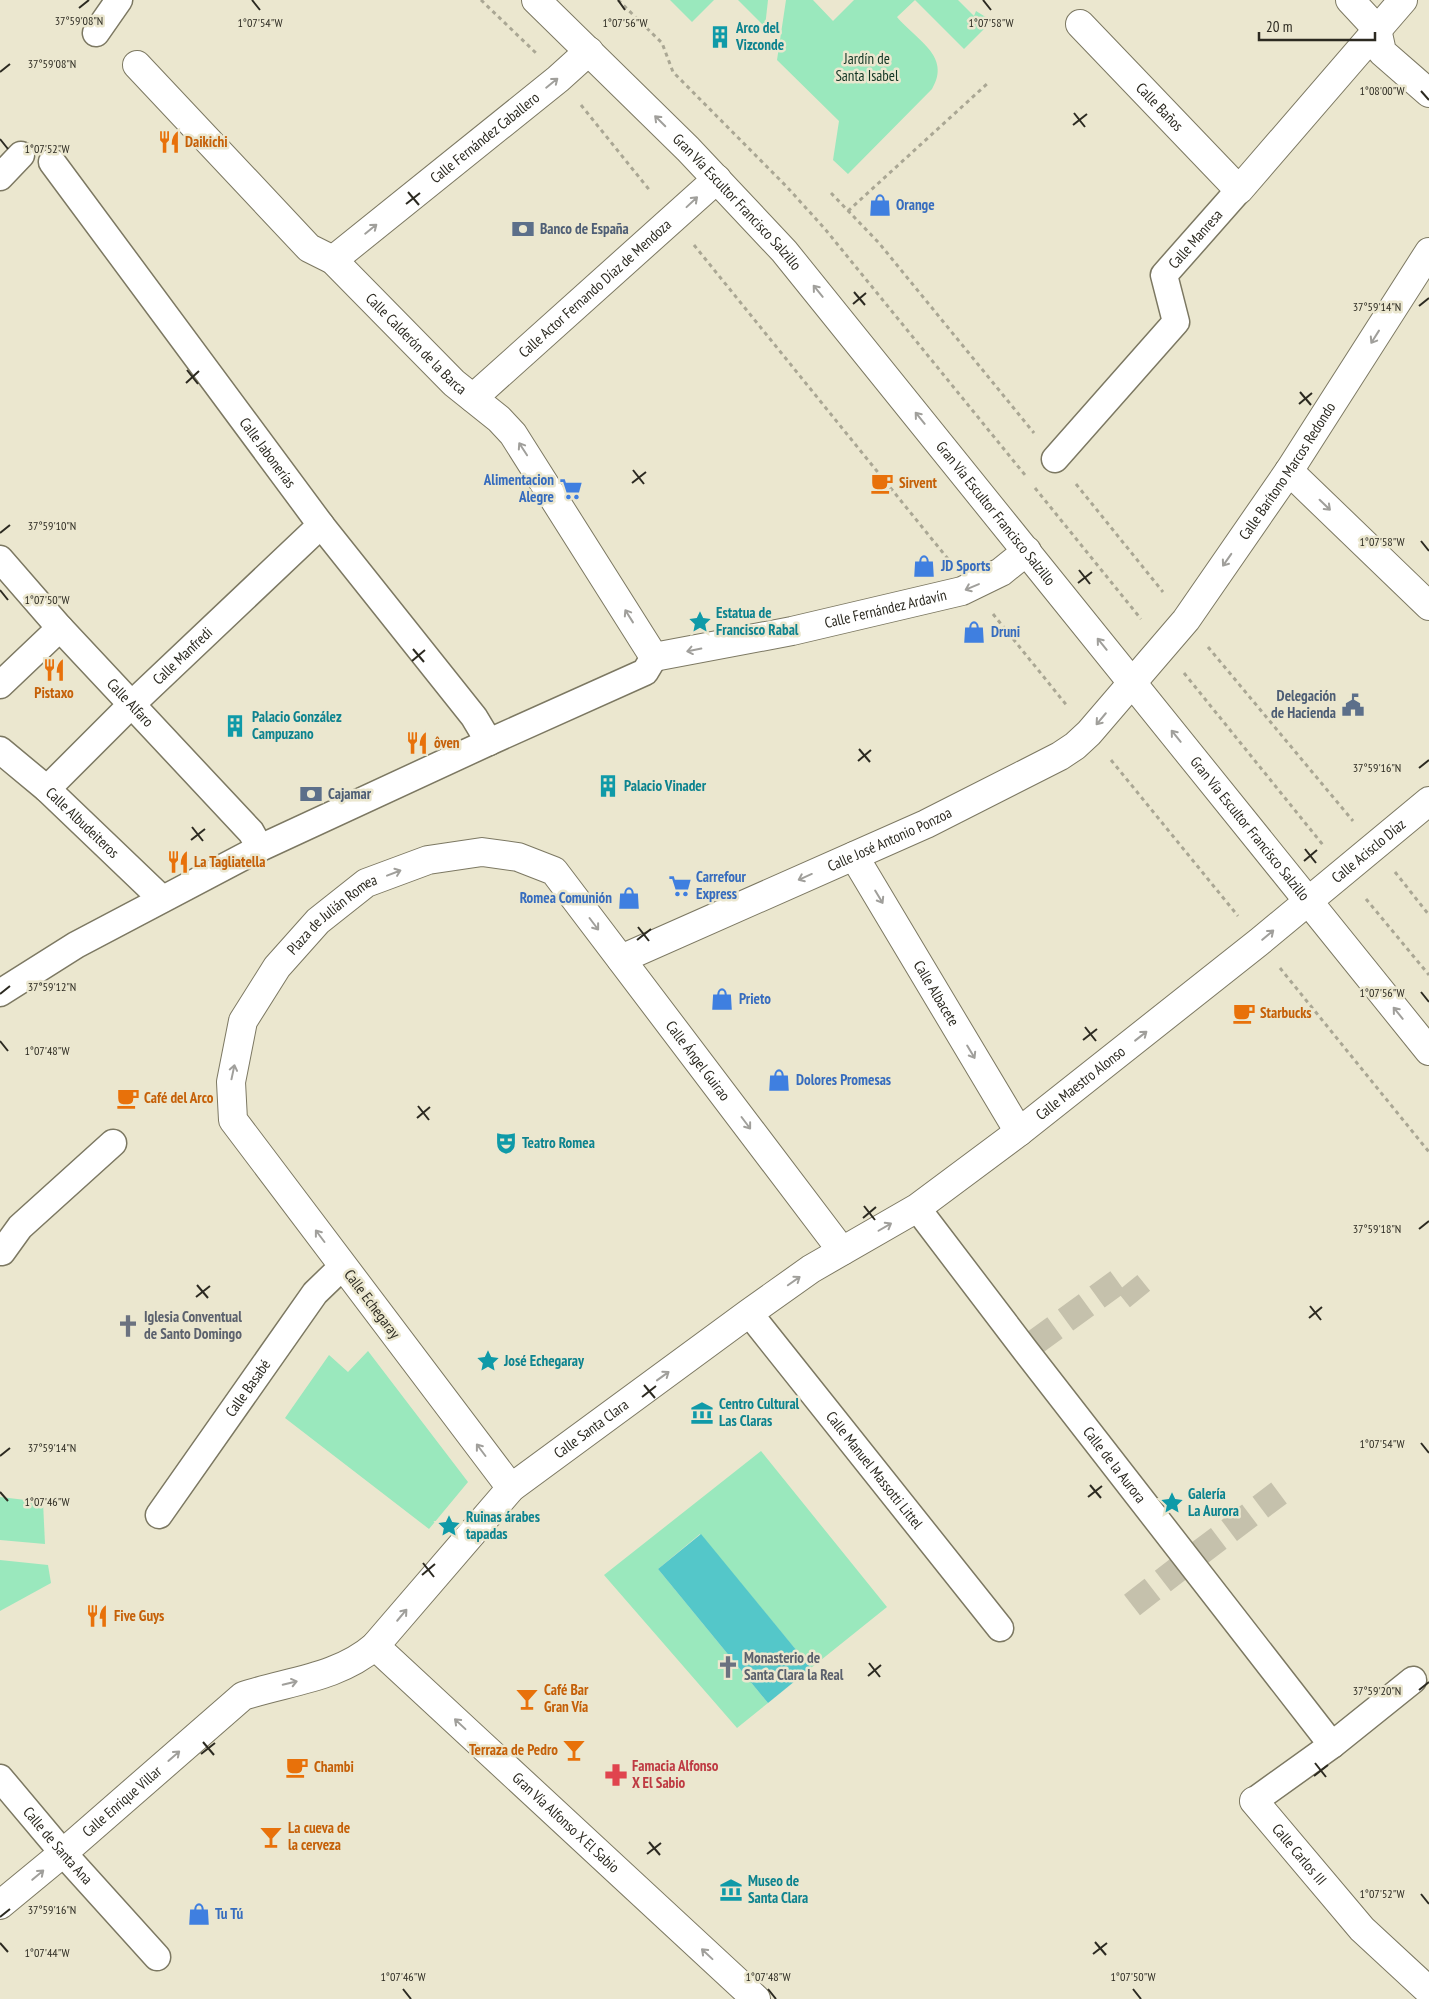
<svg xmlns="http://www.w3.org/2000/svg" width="1429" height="1999" viewBox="0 0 1429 1999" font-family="'PT Sans Narrow',sans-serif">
  <rect width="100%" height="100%" fill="#ebe7cf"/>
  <g fill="#9ae8bd">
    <polygon points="670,0 714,0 692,22"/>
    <polygon points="738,0 768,0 765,27"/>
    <path d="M786 0H813L833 21 854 0H958L974 16 976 11 992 21 964 49 915 0 897 17C916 40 952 56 932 89L848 174 833 160 839 121 777 60Z"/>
    <polygon points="368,1351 468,1482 429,1529 285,1418 329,1355 348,1372"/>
    <polygon points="761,1451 887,1607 811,1668 700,1534 658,1569 768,1703 737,1728 604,1575"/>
    <polygon points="0,1497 43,1502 45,1544 0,1540"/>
    <polygon points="0,1560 48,1565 51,1583 0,1611"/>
  </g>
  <polygon fill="#54c7c9" points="701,1534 811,1668 768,1703 658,1569"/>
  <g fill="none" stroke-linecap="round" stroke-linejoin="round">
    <g stroke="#c5c1ac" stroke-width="26" stroke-dasharray="26 13" stroke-linecap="butt">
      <polyline points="1034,1343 1123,1278 1140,1299"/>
      <polyline points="1198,1554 1279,1493"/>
      <polyline points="1132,1605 1181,1567"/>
    </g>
    <defs>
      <g id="pedestrian">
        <polyline points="96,33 119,0"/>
        <path id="s1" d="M52 162 321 525 474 717 489 742"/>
        <polyline points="0,177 21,155"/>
        <path id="s2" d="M1055 459 1176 322 1164 275 1239 190"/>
        <path id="s3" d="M0 559 60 628 251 832 260 848"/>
        <polyline points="0,685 60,628"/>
        <path id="s4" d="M0 750 47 789 162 899"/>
        <path id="s5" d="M47 789 132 704 321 525"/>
        <polyline points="0,993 76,945 260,848 489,742 645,672 654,657"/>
        <path id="s6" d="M917 1208 1025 1350 1332 1745"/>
        <polyline points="2,1252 20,1227 113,1143"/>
        <path id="s7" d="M749 1313 1000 1628"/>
        <path id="s8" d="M159 1515 315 1293 343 1266"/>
        <path id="s9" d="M0 1778 63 1853 157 1957"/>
        <polyline points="1254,1801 1332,1745 1413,1680"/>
      </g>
      <g id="minor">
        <polyline points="1350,0 1377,29 1382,52 1429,93"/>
        <path id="s10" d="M1080 24 1239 190 1403 0"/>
        <path id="s11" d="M137 65 309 248 333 260 454 383 499 419 513 434 654 657 792 631 962 591 1001 572 1027 551"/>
        <path id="s12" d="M333 260 558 79 589 51"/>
        <path id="s13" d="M473 398 717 179"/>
        <polyline points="1289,471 1429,606"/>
        <path id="s14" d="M854 856 1019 1132"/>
        <path id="s15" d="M621 959 926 824 1060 756 1075 746 1089 733 1186 620 1289 471 1429 252"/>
        <path id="s16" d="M511 1488 233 1120 231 1082 243 1021 277 967 318 921 366 883 428 860 482 852 518 857 554 871 842 1251"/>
        <path id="s17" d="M375 1646 756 1999"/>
        <path id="s18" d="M1254 1801 1362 1929 1429 1991"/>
        <path id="s19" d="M0 1905 63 1853 243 1696C289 1681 338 1678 375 1646L511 1488 749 1313 811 1269 917 1208 1019 1132 1259 942 1429 801"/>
      </g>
      <g id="secondary">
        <path id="s20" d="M536 0 688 149 784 251 1429 1051"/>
      </g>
    </defs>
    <use href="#pedestrian" stroke="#7c7862" stroke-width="29"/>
    <use href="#minor" stroke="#7c7862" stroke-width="30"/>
    <use href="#secondary" stroke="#7c7862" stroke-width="30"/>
    <g stroke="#aaa794" stroke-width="3" stroke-dasharray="4 4" stroke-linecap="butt">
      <polyline points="481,0 536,53"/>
      <polyline points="618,0 662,43 673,72 787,187 825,229 1025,475"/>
      <polyline points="581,105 651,192"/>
      <polyline points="831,193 879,243 1034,433"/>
      <polyline points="848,211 988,83"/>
      <polyline points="694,245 948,559"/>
      <polyline points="1076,484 1163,592"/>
      <polyline points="1035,488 1141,619"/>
      <polyline points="993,614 1068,707"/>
      <polyline points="1208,647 1353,821"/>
      <polyline points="1184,673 1323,845"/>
      <polyline points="1111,760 1238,916"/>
      <polyline points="1395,872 1429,915"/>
      <polyline points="1366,899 1429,975"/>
      <polyline points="1280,968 1429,1152"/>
    </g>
    <use href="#pedestrian" stroke="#fff" stroke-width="26"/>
    <use href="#minor" stroke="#fff" stroke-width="28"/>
    <use href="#secondary" stroke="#fff" stroke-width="28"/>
  </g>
  <defs><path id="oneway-shaft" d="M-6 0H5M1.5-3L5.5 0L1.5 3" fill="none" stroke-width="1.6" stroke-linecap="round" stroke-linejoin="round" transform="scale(1.25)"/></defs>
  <g stroke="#a09f9b">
    <use href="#oneway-shaft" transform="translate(552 83) rotate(-39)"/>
    <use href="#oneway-shaft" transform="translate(660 121) rotate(-135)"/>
    <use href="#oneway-shaft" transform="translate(692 202) rotate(-43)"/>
    <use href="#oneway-shaft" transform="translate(371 229) rotate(-39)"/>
    <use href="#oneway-shaft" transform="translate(818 291) rotate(-129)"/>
    <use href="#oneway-shaft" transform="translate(1375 337) rotate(122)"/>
    <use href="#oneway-shaft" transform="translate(920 418) rotate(-129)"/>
    <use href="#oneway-shaft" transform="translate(523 449) rotate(-123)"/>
    <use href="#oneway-shaft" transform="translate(1325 505) rotate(44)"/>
    <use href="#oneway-shaft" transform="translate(1227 560) rotate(125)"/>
    <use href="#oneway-shaft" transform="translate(972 587) rotate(157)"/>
    <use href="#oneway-shaft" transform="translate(629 616) rotate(-122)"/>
    <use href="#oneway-shaft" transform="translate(1102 644) rotate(-129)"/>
    <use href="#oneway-shaft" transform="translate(694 650) rotate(169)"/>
    <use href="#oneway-shaft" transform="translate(1101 719) rotate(130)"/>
    <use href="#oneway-shaft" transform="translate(1176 736) rotate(-129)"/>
    <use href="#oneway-shaft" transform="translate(394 873) rotate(-21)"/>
    <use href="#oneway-shaft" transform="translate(805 877) rotate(156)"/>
    <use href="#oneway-shaft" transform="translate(879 897) rotate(59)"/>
    <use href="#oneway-shaft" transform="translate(594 924) rotate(53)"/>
    <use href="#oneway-shaft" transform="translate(1268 935) rotate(-40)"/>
    <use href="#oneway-shaft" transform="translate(1398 1013) rotate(-129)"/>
    <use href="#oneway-shaft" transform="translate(1141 1036) rotate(-38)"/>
    <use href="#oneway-shaft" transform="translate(971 1052) rotate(59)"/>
    <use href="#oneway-shaft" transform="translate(233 1072) rotate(-78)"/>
    <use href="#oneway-shaft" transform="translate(746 1123) rotate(53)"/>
    <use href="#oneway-shaft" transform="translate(885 1227) rotate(-30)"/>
    <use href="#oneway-shaft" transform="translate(320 1236) rotate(-127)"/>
    <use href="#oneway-shaft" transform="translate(794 1281) rotate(-35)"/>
    <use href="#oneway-shaft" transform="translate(663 1376) rotate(-36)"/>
    <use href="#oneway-shaft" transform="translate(481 1450) rotate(-127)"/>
    <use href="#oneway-shaft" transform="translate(402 1615) rotate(-50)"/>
    <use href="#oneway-shaft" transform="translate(290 1683) rotate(-13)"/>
    <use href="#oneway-shaft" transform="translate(460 1724) rotate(-137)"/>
    <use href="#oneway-shaft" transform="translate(174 1756) rotate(-41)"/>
    <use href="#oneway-shaft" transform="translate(38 1875) rotate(-40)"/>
    <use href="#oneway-shaft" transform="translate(707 1954) rotate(-137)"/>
  </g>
  <path fill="none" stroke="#2c2a21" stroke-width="2" d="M252 0 260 10M618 0 625 10M983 0 991 10M79 8 89 0M0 72 10 64M1421 91 1429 100M1074 113 1085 127M1073 125 1087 114M0 139 8 149M408 192 419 205M406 204 420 193M854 292 865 305M853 304 866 293M1419 306 1429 298M187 370 198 384M186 383 199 371M1300 392 1311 405M1299 404 1312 393M633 470 644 484M632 483 646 472M0 533 10 525M1421 541 1429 551M1079 570 1090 584M1078 583 1092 572M0 590 8 600M413 649 424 662M412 661 425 650M859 749 870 762M858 761 871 750M1419 768 1429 760M192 827 203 841M191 840 205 829M1305 849 1316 863M1304 861 1317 850M638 927 649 941M637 940 651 929M1421 992 1429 1002M0 994 10 986M1085 1027 1096 1041M1083 1040 1097 1029M0 1041 8 1051M418 1106 429 1120M417 1118 430 1107M864 1206 875 1220M863 1218 876 1207M1419 1229 1429 1221M197 1285 208 1298M196 1297 210 1286M1310 1306 1321 1320M1309 1318 1322 1307M644 1385 655 1398M642 1397 656 1386M1421 1443 1429 1453M0 1456 10 1448M1090 1485 1101 1498M0 1492 8 1501M1088 1497 1102 1486M423 1563 434 1577M422 1575 435 1564M869 1663 880 1677M868 1676 881 1665M1419 1690 1429 1682M203 1742 214 1755M201 1754 215 1743M1315 1763 1326 1777M1314 1776 1328 1765M649 1842 660 1855M647 1854 661 1843M1421 1894 1429 1904M0 1917 10 1909M1095 1942 1106 1955M0 1943 8 1952M1093 1954 1107 1943M403 1989 411 1999M768 1989 776 1999M1133 1989 1141 1999"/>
  <defs>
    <symbol id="building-bare" viewBox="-9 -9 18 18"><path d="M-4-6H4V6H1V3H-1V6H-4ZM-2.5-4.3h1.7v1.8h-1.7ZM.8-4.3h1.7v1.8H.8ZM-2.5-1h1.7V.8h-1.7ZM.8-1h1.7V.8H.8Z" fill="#0f9aa8" stroke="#ebe7cf" stroke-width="2.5" paint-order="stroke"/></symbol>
    <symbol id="restaurant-bare" viewBox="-9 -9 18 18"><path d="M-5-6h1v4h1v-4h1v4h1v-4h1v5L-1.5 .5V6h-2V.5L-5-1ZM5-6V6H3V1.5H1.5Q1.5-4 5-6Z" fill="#e8710a" stroke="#ebe7cf" stroke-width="2.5" paint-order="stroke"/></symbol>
    <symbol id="shop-bare" viewBox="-9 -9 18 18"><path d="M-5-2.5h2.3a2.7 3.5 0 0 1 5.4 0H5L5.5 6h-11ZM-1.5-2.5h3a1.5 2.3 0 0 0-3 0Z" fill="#3f7fe0" stroke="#ebe7cf" stroke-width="2.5" paint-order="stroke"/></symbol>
    <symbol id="bank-bare" viewBox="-9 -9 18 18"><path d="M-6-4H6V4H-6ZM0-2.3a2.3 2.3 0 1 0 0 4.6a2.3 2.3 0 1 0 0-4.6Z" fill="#5c6f8a" stroke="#ebe7cf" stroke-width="2.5" paint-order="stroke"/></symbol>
    <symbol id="cafe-bare" viewBox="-9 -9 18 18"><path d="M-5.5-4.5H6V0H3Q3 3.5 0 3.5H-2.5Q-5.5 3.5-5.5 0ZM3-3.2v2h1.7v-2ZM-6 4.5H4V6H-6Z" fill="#e8710a" stroke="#ebe7cf" stroke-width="2.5" paint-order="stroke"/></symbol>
    <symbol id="supermarket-bare" viewBox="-9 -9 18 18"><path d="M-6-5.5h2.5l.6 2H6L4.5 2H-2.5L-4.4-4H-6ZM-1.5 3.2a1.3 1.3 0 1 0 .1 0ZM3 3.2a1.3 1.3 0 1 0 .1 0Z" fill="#3f7fe0" stroke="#ebe7cf" stroke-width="2.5" paint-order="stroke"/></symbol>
    <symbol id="sight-bare" viewBox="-9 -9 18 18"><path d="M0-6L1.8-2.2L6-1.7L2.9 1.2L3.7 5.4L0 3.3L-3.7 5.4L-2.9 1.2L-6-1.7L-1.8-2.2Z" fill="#0f9aa8" stroke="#ebe7cf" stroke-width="2.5" paint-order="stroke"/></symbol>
    <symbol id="civic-bare" viewBox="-9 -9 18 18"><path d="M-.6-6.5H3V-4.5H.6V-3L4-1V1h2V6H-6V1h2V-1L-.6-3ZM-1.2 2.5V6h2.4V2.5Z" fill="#5c6f8a" stroke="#ebe7cf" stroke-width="2.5" paint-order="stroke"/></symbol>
    <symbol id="theatre-bare" viewBox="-9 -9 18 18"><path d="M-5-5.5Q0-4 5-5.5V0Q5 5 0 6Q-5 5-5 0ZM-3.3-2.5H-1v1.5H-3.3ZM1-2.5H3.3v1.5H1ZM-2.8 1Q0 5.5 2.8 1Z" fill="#0f9aa8" stroke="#ebe7cf" stroke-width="2.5" paint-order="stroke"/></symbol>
    <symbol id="church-bare" viewBox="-9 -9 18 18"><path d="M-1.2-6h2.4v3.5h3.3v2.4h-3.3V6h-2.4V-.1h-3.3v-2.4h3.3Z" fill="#6b7280" stroke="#ebe7cf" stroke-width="2.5" paint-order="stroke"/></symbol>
    <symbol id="museum-bare" viewBox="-9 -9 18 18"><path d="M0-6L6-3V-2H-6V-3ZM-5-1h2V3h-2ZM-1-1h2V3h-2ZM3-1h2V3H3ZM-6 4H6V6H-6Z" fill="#0f9aa8" stroke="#ebe7cf" stroke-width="2.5" paint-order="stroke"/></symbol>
    <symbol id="bar-bare" viewBox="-9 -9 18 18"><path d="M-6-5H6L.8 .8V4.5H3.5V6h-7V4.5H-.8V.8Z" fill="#e8710a" stroke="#ebe7cf" stroke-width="2.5" paint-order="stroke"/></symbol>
    <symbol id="pharmacy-bare" viewBox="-9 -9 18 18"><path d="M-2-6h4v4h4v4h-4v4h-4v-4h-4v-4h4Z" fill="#e0444e" stroke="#ebe7cf" stroke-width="2.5" paint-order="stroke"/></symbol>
  </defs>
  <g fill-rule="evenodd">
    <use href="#building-bare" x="704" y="21" width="32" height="32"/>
    <use href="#restaurant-bare" x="153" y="126" width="32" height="32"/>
    <use href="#shop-bare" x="864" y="189" width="32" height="32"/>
    <use href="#bank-bare" x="507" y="213" width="32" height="32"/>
    <use href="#cafe-bare" x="866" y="467" width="32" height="32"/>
    <use href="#supermarket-bare" x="555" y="473" width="32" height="32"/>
    <use href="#shop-bare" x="908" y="550" width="32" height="32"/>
    <use href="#sight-bare" x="684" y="606" width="32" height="32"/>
    <use href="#shop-bare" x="958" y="616" width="32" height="32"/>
    <use href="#restaurant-bare" x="38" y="654" width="32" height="32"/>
    <use href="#civic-bare" x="1337" y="689" width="32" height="32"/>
    <use href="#building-bare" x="219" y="710" width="32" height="32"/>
    <use href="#restaurant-bare" x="401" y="727" width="32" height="32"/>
    <use href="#building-bare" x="592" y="770" width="32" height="32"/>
    <use href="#bank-bare" x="295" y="778" width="32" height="32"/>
    <use href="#restaurant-bare" x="162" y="846" width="32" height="32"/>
    <use href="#supermarket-bare" x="664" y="870" width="32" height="32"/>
    <use href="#shop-bare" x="613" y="882" width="32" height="32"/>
    <use href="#shop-bare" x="706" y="983" width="32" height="32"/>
    <use href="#cafe-bare" x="1228" y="997" width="32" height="32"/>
    <use href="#shop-bare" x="763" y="1064" width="32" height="32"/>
    <use href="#cafe-bare" x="112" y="1082" width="32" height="32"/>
    <use href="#theatre-bare" x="490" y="1127" width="32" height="32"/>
    <use href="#church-bare" x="112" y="1310" width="32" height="32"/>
    <use href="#sight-bare" x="472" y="1345" width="32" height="32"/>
    <use href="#museum-bare" x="686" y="1397" width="32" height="32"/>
    <use href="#sight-bare" x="1156" y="1487" width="32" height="32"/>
    <use href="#sight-bare" x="433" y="1510" width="32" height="32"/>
    <use href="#restaurant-bare" x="81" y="1600" width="32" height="32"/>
    <use href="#church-bare" x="712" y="1651" width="32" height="32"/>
    <use href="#bar-bare" x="511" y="1683" width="32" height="32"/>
    <use href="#bar-bare" x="558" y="1734" width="32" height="32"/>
    <use href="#cafe-bare" x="281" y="1751" width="32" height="32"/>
    <use href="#pharmacy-bare" x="600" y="1759" width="32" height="32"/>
    <use href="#bar-bare" x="255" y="1821" width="32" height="32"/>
    <use href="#museum-bare" x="715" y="1874" width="32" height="32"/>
    <use href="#shop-bare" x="183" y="1898" width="32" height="32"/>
  </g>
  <g text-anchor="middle" stroke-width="5" stroke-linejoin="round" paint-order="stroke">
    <g font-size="15" font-weight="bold" fill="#0d838f" stroke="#ebe7cf" text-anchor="start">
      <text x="736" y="33">Arco del<tspan x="736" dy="17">Vizconde</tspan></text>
      <text x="716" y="618">Estatua de<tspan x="716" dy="17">Francisco Rabal</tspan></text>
      <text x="252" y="722">Palacio González<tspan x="252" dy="17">Campuzano</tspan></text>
      <text x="624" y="791">Palacio Vinader</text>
      <text x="522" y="1148">Teatro Romea</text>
      <text x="504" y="1366">José Echegaray</text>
      <text x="719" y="1409">Centro Cultural<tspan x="719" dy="17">Las Claras</tspan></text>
      <text x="1188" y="1499">Galería<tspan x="1188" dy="17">La Aurora</tspan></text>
      <text x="466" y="1522">Ruinas árabes<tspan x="466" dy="17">tapadas</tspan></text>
      <text x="748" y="1886">Museo de<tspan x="748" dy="17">Santa Clara</tspan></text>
    </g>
    <g font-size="15" fill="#113523" stroke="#ebe7cf">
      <text x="867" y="64">Jardín de<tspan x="867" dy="17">Santa Isabel</tspan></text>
    </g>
    <g font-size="15" fill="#2c2a21" stroke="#ebe7cf">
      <text dy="5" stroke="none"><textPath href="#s10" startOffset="115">Calle Baños</textPath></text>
      <text dy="5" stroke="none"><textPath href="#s12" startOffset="195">Calle Fernández Caballero</textPath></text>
      <text dy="5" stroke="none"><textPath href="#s20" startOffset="285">Gran Vía Escultor Francisco Salzillo</textPath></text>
      <text dy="5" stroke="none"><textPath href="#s2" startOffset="279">Calle Manresa</textPath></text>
      <text dy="5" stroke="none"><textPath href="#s13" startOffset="164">Calle Actor Fernando Díaz de Mendoza</textPath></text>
      <text dy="5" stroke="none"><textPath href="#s11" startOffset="396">Calle Calderón de la Barca</textPath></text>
      <text dy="5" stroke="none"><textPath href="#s1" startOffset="362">Calle Jabonerías</textPath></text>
      <text dy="5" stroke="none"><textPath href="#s15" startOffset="850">Calle Barítono Marcos Redondo</textPath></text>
      <text dy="5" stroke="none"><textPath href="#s20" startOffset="690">Gran Vía Escultor Francisco Salzillo</textPath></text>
      <text dy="5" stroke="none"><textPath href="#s11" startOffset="1029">Calle Fernández Ardavín</textPath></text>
      <text dy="5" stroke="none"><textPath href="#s5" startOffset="190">Calle Manfredi</textPath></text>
      <text dy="5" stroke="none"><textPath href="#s3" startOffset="194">Calle Alfaro</textPath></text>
      <text dy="5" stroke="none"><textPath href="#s4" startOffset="110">Calle Albudeiteros</textPath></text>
      <text dy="5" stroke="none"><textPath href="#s20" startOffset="1095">Gran Vía Escultor Francisco Salzillo</textPath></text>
      <text dy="5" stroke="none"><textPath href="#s15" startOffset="294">Calle José Antonio Ponzoa</textPath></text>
      <text dy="5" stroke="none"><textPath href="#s19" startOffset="1741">Calle Acisclo Díaz</textPath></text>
      <text dy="5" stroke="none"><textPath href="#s16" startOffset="702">Plaza de Julián Romea</textPath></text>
      <text dy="5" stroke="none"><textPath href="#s14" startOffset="160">Calle Albacete</textPath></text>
      <text dy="5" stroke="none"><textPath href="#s16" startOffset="1182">Calle Ángel Guirao</textPath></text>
      <text dy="5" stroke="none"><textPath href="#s19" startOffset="1371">Calle Maestro Alonso</textPath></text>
      <text transform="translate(372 1304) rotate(53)" y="5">Calle Echegaray</text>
      <text dy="5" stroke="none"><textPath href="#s8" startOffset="155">Calle Basabé</textPath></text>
      <text dy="5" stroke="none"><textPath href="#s19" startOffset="771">Calle Santa Clara</textPath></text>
      <text dy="5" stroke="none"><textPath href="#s6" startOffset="324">Calle de la Aurora</textPath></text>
      <text dy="5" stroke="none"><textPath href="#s7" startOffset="201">Calle Manuel Massotti Littel</textPath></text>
      <text dy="5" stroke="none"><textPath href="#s19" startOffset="160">Calle Enrique Villar</textPath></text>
      <text dy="5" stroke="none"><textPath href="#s17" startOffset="260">Gran Vía Alfonso X El Sabio</textPath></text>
      <text dy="5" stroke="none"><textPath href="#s9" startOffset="89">Calle de Santa Ana</textPath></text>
      <text dy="5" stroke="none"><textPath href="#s18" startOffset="70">Calle Carlos III</textPath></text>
    </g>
    <g font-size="15" font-weight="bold" fill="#c56008" stroke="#ebe7cf" text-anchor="start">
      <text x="185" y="147">Daikichi</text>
      <text x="899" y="488">Sirvent</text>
      <text x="54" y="698" text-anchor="middle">Pistaxo</text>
      <text x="434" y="748">ôven</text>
      <text x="194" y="867">La Tagliatella</text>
      <text x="1260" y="1018">Starbucks</text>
      <text x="144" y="1103">Café del Arco</text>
      <text x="114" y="1621">Five Guys</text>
      <text x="544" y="1695">Café Bar<tspan x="544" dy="17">Gran Vía</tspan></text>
      <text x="558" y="1755" text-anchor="end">Terraza de Pedro</text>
      <text x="314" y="1772">Chambi</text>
      <text x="288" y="1833">La cueva de<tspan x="288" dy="17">la cerveza</tspan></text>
    </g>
    <g font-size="15" font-weight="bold" fill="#366cbe" stroke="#ebe7cf" text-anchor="start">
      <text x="896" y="210">Orange</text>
      <text x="554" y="485" text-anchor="end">Alimentacion<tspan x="554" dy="17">Alegre</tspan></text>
      <text x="941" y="571">JD Sports</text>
      <text x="991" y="637">Druni</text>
      <text x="696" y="882">Carrefour<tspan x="696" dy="17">Express</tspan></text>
      <text x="612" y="903" text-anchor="end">Romea Comunión</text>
      <text x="739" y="1004">Prieto</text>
      <text x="796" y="1085">Dolores Promesas</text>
      <text x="215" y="1919">Tu Tú</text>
    </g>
    <g font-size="15" font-weight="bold" fill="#4e5e75" stroke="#ebe7cf" text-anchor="start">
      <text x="540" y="234">Banco de España</text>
      <text x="1336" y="701" text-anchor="end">Delegación<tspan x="1336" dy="17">de Hacienda</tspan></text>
      <text x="328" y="799">Cajamar</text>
    </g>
    <g font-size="15" font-weight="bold" fill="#5b616d" stroke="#ebe7cf" text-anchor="start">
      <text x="144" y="1322">Iglesia Conventual<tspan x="144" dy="17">de Santo Domingo</tspan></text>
      <text x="744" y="1663">Monasterio de<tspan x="744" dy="17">Santa Clara la Real</tspan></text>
    </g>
    <g font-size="15" font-weight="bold" fill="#be3a42" stroke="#ebe7cf" text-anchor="start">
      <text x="632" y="1771">Famacia Alfonso<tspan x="632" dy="17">X El Sabio</tspan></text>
    </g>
  </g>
  <g font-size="12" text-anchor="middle" fill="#2c2a21" stroke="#ebe7cf" stroke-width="5" stroke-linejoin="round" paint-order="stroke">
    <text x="79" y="25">37°59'08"N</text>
    <text x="260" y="27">1°07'54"W</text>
    <text x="625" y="27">1°07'56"W</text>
    <text x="991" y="27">1°07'58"W</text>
    <text x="52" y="68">37°59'08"N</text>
    <text x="1382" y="95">1°08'00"W</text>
    <text x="47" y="153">1°07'52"W</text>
    <text x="1377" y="311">37°59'14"N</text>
    <text x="52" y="530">37°59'10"N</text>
    <text x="1382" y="546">1°07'58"W</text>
    <text x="47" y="604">1°07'50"W</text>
    <text x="1377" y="772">37°59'16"N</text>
    <text x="52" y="991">37°59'12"N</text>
    <text x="1382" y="997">1°07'56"W</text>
    <text x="47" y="1055">1°07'48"W</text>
    <text x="1377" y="1233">37°59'18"N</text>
    <text x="1382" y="1448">1°07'54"W</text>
    <text x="52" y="1452">37°59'14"N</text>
    <text x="47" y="1506">1°07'46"W</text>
    <text x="1377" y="1695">37°59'20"N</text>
    <text x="1382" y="1898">1°07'52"W</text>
    <text x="52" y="1914">37°59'16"N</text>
    <text x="47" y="1957">1°07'44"W</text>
    <text x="403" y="1981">1°07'46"W</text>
    <text x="768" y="1981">1°07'48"W</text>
    <text x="1133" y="1981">1°07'50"W</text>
  </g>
  <path d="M1259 32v8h116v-8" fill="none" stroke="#2c2a21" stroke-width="2.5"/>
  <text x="1266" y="32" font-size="15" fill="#2c2a21" stroke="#ebe7cf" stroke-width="4" paint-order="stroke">20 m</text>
</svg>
